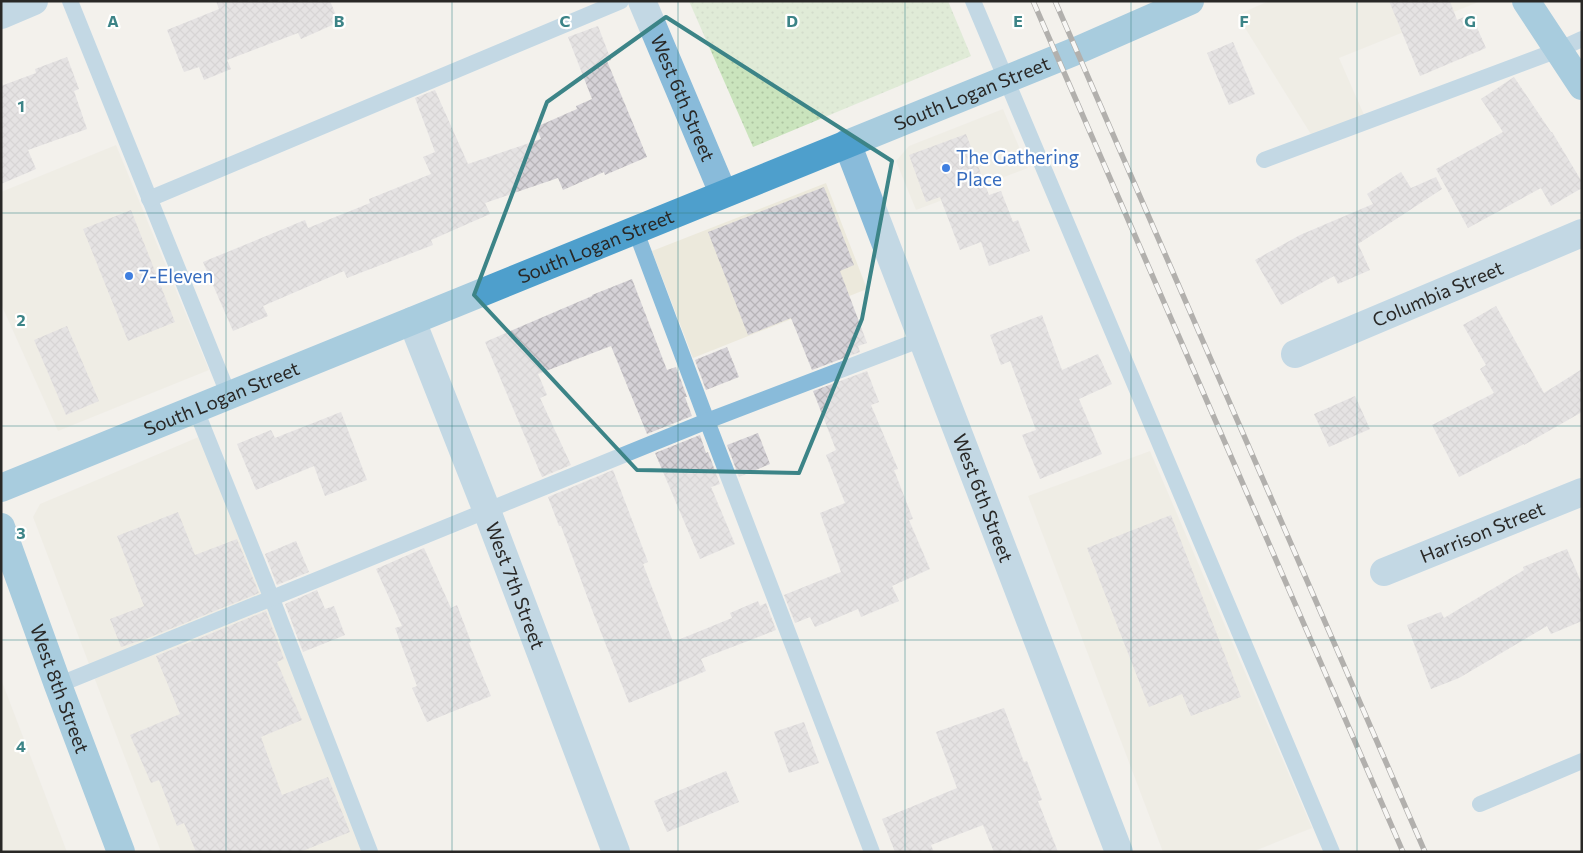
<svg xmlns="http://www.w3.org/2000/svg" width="1583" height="853" viewBox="0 0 1583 853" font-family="Commissioner,sans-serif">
  <defs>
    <pattern id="grass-dots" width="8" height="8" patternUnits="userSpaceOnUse" patternTransform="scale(1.25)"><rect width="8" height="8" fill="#cae4bd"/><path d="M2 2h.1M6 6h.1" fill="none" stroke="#aec4a2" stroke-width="1.8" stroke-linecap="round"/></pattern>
    <pattern id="building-cross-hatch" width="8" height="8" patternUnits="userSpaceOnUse" patternTransform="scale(1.25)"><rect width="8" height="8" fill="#d5d2d7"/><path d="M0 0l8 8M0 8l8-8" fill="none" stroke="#b7b4b8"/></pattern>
  </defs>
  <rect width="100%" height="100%" fill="#f3f1ec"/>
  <g fill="#ece9dc">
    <polygon points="1269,1 1481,1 1339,58 1365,117 1312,136 1237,15"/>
    <polygon points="1003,109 1028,168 916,210 896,161 909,146"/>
    <polygon points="116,145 209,370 58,431 1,304 1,192"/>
    <polygon points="826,183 867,289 693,358 652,251"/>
    <polygon points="201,436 265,594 89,664 33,517 40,504"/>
    <polygon points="1150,451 1312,828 1252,852 1163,852 1028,496"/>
    <polygon points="269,607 362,852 161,852 94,677"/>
    <polygon points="1,679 67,852 1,852"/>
  </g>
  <polygon fill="url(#grass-dots)" points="689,1 948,1 971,56 753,147"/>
  <g fill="url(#building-cross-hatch)">
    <polygon points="216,1 330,1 339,22 301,39 298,33 227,60 231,69 204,80 199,67 184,72 167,30 219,9"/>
    <polygon points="1389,1 1450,1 1457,20 1471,14 1486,48 1420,76"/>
    <polygon points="598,26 611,60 607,61 647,157 605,175 604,172 563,190 558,178 485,203 490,214 431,240 433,245 347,278 344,271 263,306 268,316 233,331 203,262 305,220 308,228 370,203 369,199 431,174 423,157 435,152 415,98 435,90 468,164 541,139 536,127 577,109 576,106 592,99 568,37"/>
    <polygon points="1233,42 1255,94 1229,105 1207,53"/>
    <polygon points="67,57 79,89 74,91 87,129 28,150 36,169 1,184 1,86 36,73 35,69"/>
    <polygon points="1514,77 1551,132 1552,132 1582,182 1582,188 1551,206 1541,188 1468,228 1436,169 1503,132 1481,99"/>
    <polygon points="966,134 989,195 1001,191 1013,222 1018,220 1030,251 989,266 981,242 960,250 940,197 926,202 909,155"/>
    <polygon points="1401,172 1411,188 1436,177 1442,189 1358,244 1370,270 1338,284 1334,276 1281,305 1255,260 1300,235 1373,204 1367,194"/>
    <polygon points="824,187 854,265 840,271 867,343 858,346 860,352 812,370 791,318 748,335 708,232"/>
    <polygon points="131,210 175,322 128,341 83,229"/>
    <polygon points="632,279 667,370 676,367 687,397 685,397 692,416 647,434 611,346 538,374 547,395 540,398 571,465 542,477 485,342 592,296 592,295"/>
    <polygon points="1496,306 1544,393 1582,369 1582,412 1524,445 1524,444 1459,477 1432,425 1494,393 1480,369 1486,365 1463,325"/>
    <polygon points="1042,315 1062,370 1098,354 1112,384 1079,399 1102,454 1040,479 1022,435 1036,430 1010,361 1001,365 990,335"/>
    <polygon points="67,326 99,401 66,415 34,340"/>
    <polygon points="727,347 739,377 706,390 695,360"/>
    <polygon points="867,371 879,402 871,405 898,469 894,470 913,519 909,520 930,569 892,586 899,601 861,617 858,609 815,627 810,617 795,623 784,595 841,572 820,513 845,503 826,455 836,450 813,391"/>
    <polygon points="1355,396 1370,429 1329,447 1314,414"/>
    <polygon points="341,412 367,480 325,496 314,466 256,490 237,444 271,430 275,438"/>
    <polygon points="758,433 770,464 739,477 727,445"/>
    <polygon points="700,435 706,453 708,452 720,484 711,487 735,544 700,559 655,453"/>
    <polygon points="613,470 648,562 643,564 673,642 732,618 730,613 758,601 760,606 766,603 776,630 701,659 706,671 629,703 594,615 561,526 559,526 548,497"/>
    <polygon points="178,512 195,555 237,539 259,593 148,638 121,647 110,619 144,606 117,536"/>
    <polygon points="1171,515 1241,697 1191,716 1182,694 1149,707 1087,548"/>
    <polygon points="296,541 309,572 277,585 265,554"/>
    <polygon points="424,548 451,608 457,605 471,642 469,643 491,696 427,722 412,688 417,686 395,628 402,626 376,569"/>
    <polygon points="1567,549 1582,584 1582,621 1551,634 1547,626 1459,678 1431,689 1407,625 1441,612 1444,618 1524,570 1523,567"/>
    <polygon points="317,590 325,609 334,606 345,635 303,652 285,604"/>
    <polygon points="266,611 284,659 277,662 302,720 261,737 282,795 328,777 350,832 300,852 196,852 184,823 177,826 159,780 151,783 130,735 180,714 156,656"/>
    <polygon points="1004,708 1024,762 1027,761 1042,800 1038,801 1058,852 994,852 983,825 931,845 934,852 895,852 882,819 957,788 936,732"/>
    <polygon points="804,722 819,763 789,773 774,732"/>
    <polygon points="726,771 739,802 667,832 654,801"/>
  </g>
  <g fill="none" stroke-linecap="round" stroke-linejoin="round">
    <g stroke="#89bbda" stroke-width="16">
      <polyline points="70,1 229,396"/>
      <polyline points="973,1 1332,852"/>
      <polyline points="1264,160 1558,50 1582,39"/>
      <polyline points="149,199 621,1"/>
      <polyline points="635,229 707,421 872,852"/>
      <polyline points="196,410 272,599 370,852"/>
      <polyline points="58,685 707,421 922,339"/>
      <polyline points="1480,804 1582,761"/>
    </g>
    <g stroke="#89bbda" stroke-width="28">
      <path id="s1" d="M642 1 723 193"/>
      <polyline points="1,15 34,1"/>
      <path id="s2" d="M847 143 1119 852"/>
      <path id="s3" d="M412 321 487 511 616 852"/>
      <path id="s4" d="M1295 354 1582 233"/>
      <path id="s5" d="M1384 572 1582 492"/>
    </g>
    <g stroke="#4e9fcc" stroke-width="28">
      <polyline points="1526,1 1582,86"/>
      <path id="s6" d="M1 488 1076 51 1190 1"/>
      <path id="s7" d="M1 527 58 685 121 852"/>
    </g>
    <defs>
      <g id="rail">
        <polyline points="1033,1 1403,852"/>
        <polyline points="1055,1 1425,852"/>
      </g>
    </defs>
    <use href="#rail" stroke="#646360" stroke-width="5.5"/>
    <use href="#rail" stroke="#fffffe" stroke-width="4" stroke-dasharray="11" stroke-linecap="butt"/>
  </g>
  <path d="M0 0H1583V853H0ZM666 17 892 161 862 319 799 473 637 470 474 295 547 102Z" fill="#f3f1ec" fill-opacity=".55" fill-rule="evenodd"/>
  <path fill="none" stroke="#3c8487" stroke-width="4" stroke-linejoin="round" d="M666 17 892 161 862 319 799 473 637 470 474 295 547 102Z"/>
  <path fill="none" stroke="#3c8487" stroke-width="1" stroke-opacity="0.55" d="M226 1V852M452 1V852M678 1V852M905 1V852M1131 1V852M1357 1V852M1 213H1582M1 426H1582M1 640H1582"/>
  <g fill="#3f7fe0" stroke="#fffffe" stroke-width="2">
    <circle cx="946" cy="168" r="5"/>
    <circle cx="129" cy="276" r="5"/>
  </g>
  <g text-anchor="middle" stroke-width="4.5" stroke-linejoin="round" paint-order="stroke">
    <g font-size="19" fill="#292826" stroke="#fffffe">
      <text dy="7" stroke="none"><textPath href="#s6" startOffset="1048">South Logan Street</textPath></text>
      <text dy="7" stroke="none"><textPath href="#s1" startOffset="105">West 6th Street</textPath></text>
      <text dy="7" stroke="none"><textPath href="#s6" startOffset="642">South Logan Street</textPath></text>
      <text dy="7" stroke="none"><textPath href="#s4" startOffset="155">Columbia Street</textPath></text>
      <text dy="7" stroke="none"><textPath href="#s6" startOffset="238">South Logan Street</textPath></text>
      <text dy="7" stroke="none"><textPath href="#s2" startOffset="380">West 6th Street</textPath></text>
      <text dy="7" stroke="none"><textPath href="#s5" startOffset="106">Harrison Street</textPath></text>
      <text dy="7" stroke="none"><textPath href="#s3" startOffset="284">West 7th Street</textPath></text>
      <text dy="7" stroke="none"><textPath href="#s7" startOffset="172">West 8th Street</textPath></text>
    </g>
    <g font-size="19" fill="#366cbe" stroke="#fffffe" text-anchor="start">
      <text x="956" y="164">The Gathering<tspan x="956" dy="22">Place</tspan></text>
      <text x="139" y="283">7-Eleven</text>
    </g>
  </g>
  <g font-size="16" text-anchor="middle" font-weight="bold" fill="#3c8487" stroke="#fffffe" stroke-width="4.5" stroke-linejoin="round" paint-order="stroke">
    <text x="113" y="27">A</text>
    <text x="339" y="27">B</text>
    <text x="565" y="27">C</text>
    <text x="792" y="27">D</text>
    <text x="1018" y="27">E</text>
    <text x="1244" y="27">F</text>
    <text x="1470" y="27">G</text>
    <text x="21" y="112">1</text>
    <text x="21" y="326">2</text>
    <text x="21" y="539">3</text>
    <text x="21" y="752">4</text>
  </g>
  <rect width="1583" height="853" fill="none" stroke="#292826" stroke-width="5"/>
</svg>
